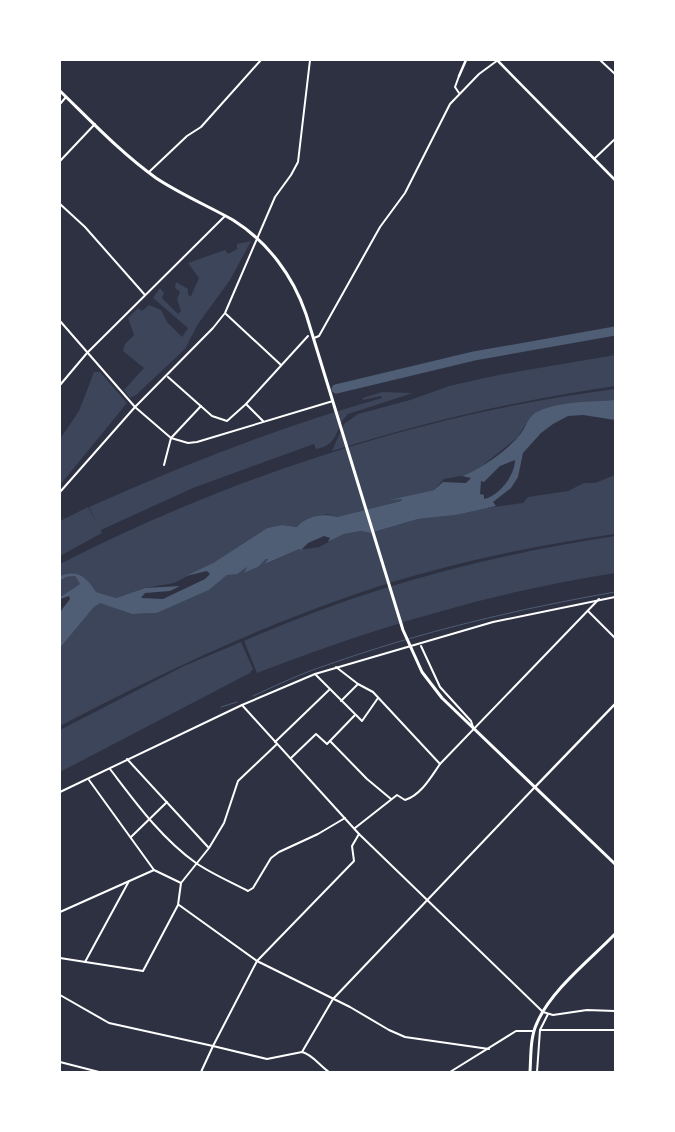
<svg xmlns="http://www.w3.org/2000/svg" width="675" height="1132" viewBox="0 0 675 1132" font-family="Cabin,sans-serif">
  <rect width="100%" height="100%" fill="#2d3142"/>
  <g fill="#3c4559">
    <polygon points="251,241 230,280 198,324 185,349 136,395 130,398 124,390 144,368 123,351 125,344 134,335 128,318 138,308 142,311 149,305 161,310 167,322 182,337 188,328 153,298 160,288 164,293 162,298 178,314 181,311 177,299 180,292 175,288 176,282 188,289 188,295 191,296 199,278 188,263 225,250 228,254 237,249 237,244"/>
    <path d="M615 355V386C519 400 425 422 332 451L344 424 358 414 410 400 449 386 498 375Z"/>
    <polygon points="94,372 100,372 127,403 60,485 60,439 79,411"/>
    <path d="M615 389V400L556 406 525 425 518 437 472 474 444 479 434 490 394 499H402L401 501 337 517 327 514 297 527 282 525 267 528 213 563 174 583 145 588 116 598 95 592C87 578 77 568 60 576V564C230 477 425 413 615 389Z"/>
    <path d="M382 392 413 393 348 414C334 428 340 445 316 449L314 444 193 488 101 530 102 533 60 556V521L88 507 96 521 89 507C184 465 281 426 382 398L381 396 363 400V398Z"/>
    <path d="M615 475V534C523 547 427 568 339 600 243 634 150 679 60 726V648L94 607 100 602 132 614 157 613 209 590 227 575 247 567 244 573 258 567 266 559H268L266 564 297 550 319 547 344 534 361 531 370 533 418 519 456 515 480 509 523 503 528 497 568 491 584 483H595Z"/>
    <path d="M615 536V573C492 592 373 628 257 673L244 641C361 589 488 555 615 536Z"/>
    <polygon points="75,576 80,584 60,597 60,581 66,577"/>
    <polygon points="241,642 253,669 250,673 60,772 60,730 184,666"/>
  </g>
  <path fill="#4f5d75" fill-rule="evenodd" d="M615 400V420L583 415 568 416 553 424 541 433 523 453 518 477 511 488 493 502 496 506 456 515 418 519 370 533 361 531 344 534 328 542 330 538 324 536 308 543 300 551V549L297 550 265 564 268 559H266L258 567 244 573 247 567 237 574 227 575 209 590 157 613 132 614 100 603 94 607 60 648V612L70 599 69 596 60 599V597L80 584 75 576 66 577 60 581V576C78 568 87 578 96 592L116 598 145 588 180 586 170 591 145 593 141 598 163 599 205 579 210 574 207 571 186 576 213 563 267 528 282 525 297 527C306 516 324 513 337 517L401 501 402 499 389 500 434 490 443 482 466 483 471 478 462 476C479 470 506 451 518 437 526 429 527 416 539 411 561 401 591 402 615 400ZM515 460C515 475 499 496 484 499V495L480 494 481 481 484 482 500 466Z"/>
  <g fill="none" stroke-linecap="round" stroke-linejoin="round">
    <g stroke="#4f5d75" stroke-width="1">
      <path d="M253 696C277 685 302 673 327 665 420 632 518 609 615 592"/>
      <polyline points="221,707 237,702"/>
    </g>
    <polyline stroke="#4f5d75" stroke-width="9" points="336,389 474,356 615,331"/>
    <g stroke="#fff" stroke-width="2">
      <polyline points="600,60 615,74"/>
      <polyline points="459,76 455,87 459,93"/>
      <polyline points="60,104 66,97"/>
      <polyline points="594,159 615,139"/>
      <polyline points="60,161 95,124"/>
      <polyline points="149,172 187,136 201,127 261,60"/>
      <polyline points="60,204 85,227 145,295"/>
      <polyline points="226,314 281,365"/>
      <polyline points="60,321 135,407 171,438 188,443 197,442 333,401"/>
      <polyline points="314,338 319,336 380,227 405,193 450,104 479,74 498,60"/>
      <polyline points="168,377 212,416 227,421 246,404 308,336"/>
      <polyline points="60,385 87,353 225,216"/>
      <polyline points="246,404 263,421"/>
      <polyline points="164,465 171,438 201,406"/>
      <polyline points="60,492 135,407 213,328 225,313 275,197 291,175 298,162 310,60"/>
      <polyline points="588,611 615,638"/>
      <polyline points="421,646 440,687 471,721 473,727"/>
      <polyline points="336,667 358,684 373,692 440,764"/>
      <polyline points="315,674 362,721 378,698"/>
      <polyline points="341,701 358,684"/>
      <polyline points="242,705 359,834 543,1012 553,1015 587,1010 615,1011"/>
      <polyline points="330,741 367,779 391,799"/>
      <polyline points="275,742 329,690"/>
      <polyline points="291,758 316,734 327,744 355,715"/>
      <polyline points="127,759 208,847"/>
      <path d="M110 769C136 803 161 838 196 863 212 874 231 882 248 891L253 888 271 858 279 852 318 834 345 818"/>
      <polyline points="89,780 154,870 181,883"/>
      <polyline points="60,792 242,705 315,674 493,622 615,597"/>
      <path d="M355 828 397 795 405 800C421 795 431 777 440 764L599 599"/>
      <polyline points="131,837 167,802"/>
      <polyline points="179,905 257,961 350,1007 389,1030 405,1037 489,1049"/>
      <polyline points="60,912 154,870"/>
      <polyline points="60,958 143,971 178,905 181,883 209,848 224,823 238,781 277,744"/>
      <polyline points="85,962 129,881"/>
      <polyline points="60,995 109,1023 213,1046 201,1072"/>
      <polyline points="540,1030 615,1030"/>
      <polyline points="302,1052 333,999 534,788"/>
      <polyline points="60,1062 99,1072"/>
      <path d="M329 1072C320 1066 312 1054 302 1052L267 1059 213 1046 257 961 354 861 352 846 359 834"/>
      <polyline points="450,1072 516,1031 533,1031"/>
      <polyline points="537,1072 540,1030 548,1014"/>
    </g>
    <g stroke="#fff" stroke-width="2.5">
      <polyline points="497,60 615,180"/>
      <polyline points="459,76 466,60"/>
      <polyline points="535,787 615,704"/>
    </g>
    <g stroke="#fff" stroke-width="3">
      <path d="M60 91C91 121 121 153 156 178 180 194 208 206 233 220 268 242 293 276 306 314L403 630 422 672 442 698 615 864"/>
      <path d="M530 1072C531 1057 530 1037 537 1023 551 990 590 960 615 934"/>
    </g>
  </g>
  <rect width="675" height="1132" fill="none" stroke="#ffffff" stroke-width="122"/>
</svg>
